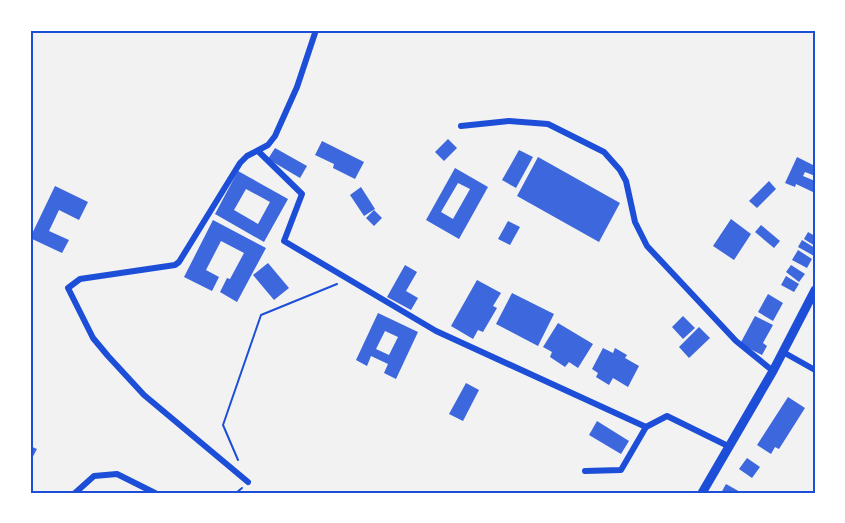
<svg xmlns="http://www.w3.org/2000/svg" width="845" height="523" viewBox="0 0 845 523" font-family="Quicksand,sans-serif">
  <rect width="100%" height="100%" fill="#f2f2f2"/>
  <g fill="#3d67dc" fill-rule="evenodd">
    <polygon points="448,139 457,148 444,161 435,152"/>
    <polygon points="322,141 364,162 355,179 333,168 334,164 315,155"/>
    <polygon points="275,148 307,166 300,178 268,159"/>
    <polygon points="519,150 533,157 516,188 502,180"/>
    <polygon points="538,157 620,203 599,242 517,196"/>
    <polygon points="797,157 815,166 815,176 805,172 803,176 815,181 815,193 796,184 795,187 785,183"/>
    <path d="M455 168 488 187 459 239 426 220ZM458 183 470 189 453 219 441 212Z"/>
    <path d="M238 171 288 199 264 242 215 214ZM246 189 270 202 258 224 234 210Z"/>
    <polygon points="769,181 776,189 757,208 749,201"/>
    <polygon points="55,186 88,202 79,220 59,210 49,231 69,240 62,253 30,238"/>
    <polygon points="361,187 375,209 364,216 350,195"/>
    <polygon points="374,210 382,218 374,226 366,218"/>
    <polygon points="731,219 751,234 734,260 713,246"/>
    <polygon points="213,220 266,248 237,302 220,292 227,278 230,279 244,253 221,241 206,270 219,277 212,291 184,277"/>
    <polygon points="508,221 520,227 510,245 498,239"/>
    <polygon points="761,225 780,241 774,248 755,232"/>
    <polygon points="808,232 815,236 815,246 804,239"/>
    <polygon points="802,240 815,248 814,256 798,247"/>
    <polygon points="798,250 812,259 807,268 792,260"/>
    <polygon points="268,263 289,288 274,300 253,275"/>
    <polygon points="405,265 417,272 406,291 418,298 411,310 387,297"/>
    <polygon points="791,265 805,274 799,282 786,272"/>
    <polygon points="786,276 799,284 794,292 781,285"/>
    <polygon points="477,280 501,293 493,306 497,308 483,332 478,330 473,339 451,326"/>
    <polygon points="512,293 554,314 538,346 496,324"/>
    <polygon points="768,294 783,303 773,321 758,312"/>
    <path d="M378 313 418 332 396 379 384 373 388 364 371 356 367 366 356 360ZM385 331 398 337 389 355 376 349Z"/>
    <polygon points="683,316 695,328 683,339 672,327"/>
    <polygon points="755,316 773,325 763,343 767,346 762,355 740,344"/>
    <polygon points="558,323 593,344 578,368 569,362 565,367 550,357 552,352 543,347"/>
    <polygon points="699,327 710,338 689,358 679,347"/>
    <polygon points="603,348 613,353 615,348 627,355 625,358 639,366 628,387 613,378 609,385 596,377 598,373 592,369"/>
    <polygon points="466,383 479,390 463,421 449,414"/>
    <polygon points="788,397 805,408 779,449 775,447 771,454 757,445"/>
    <polygon points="597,421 629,441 621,454 589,435"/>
    <polygon points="30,446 37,449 30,462"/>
    <polygon points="747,458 760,467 752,478 739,469"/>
    <polygon points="726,484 742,493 721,493"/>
  </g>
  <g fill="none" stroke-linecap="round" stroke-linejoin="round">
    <g stroke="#1d4ed8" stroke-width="2">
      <polyline points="238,460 223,425 261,315 337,284"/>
      <polyline points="236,493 242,488"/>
    </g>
    <g stroke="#1d4ed8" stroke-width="6">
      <polyline points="461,126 509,121 548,124 604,152 620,170 626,181 635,222 647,246 736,341 773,371"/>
      <polyline points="258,151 302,194 284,241 436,331 646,427 667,416 728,446"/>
      <polyline points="783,352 815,370"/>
      <polyline points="585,471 621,470 646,427"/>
      <polyline points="248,482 144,395 108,356 93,338 68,288 80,279 175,265 179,262 240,163 247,156 268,145 275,136 297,87 316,30"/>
      <polyline points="75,493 94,476 117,474 155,493"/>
    </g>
    <polyline stroke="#1d4ed8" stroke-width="9" points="702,493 773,371 815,290"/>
  </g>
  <rect width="845" height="523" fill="none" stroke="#ffffff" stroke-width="63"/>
  <rect x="32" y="32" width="782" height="460" fill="none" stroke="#1d4ed8" stroke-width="2"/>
</svg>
